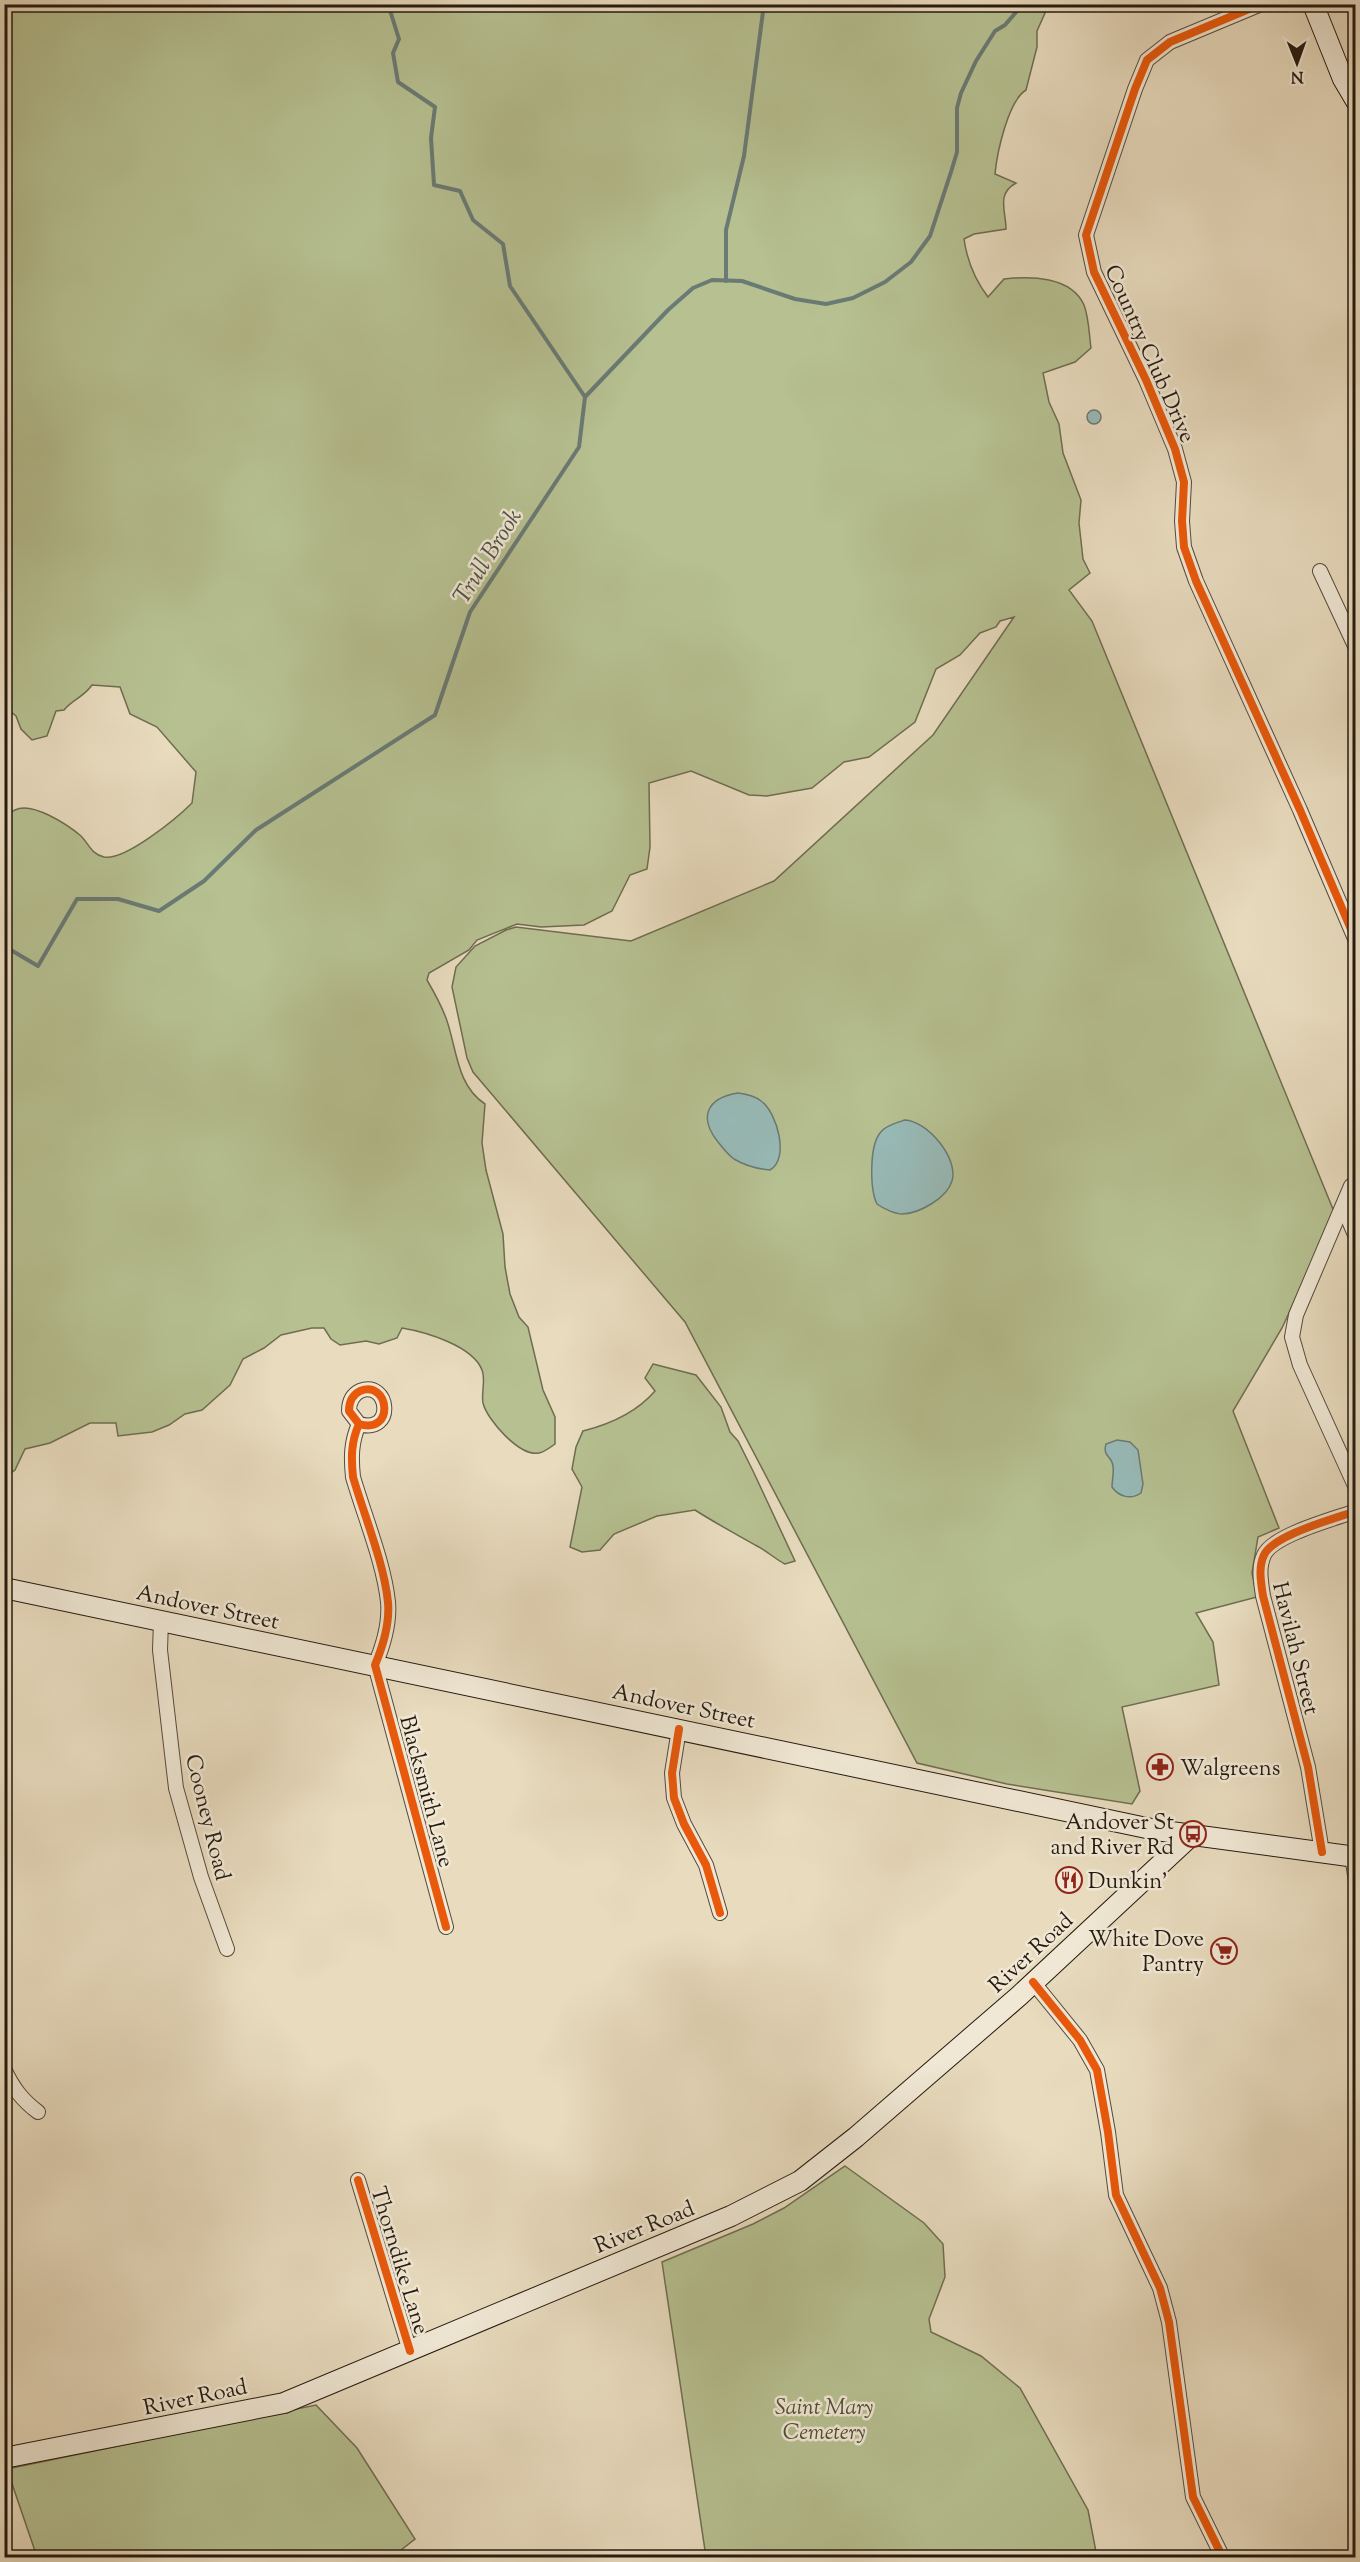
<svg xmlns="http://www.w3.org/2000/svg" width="1360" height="2562" viewBox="0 0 1360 2562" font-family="'Sorts Mill Goudy',serif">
  <rect width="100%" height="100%" fill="#e8dbbe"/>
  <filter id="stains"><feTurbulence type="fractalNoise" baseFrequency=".00333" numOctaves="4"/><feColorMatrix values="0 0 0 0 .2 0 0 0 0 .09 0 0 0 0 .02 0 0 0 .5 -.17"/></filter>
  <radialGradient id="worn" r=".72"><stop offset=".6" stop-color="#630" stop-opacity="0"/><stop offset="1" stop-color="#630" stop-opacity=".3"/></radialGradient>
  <g fill="#b6c091" stroke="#6e6d50" stroke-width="1.5">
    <path d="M5 5H1046L1045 13 1037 31V47L1026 90C1008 101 997 153 995 174L1016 183C996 194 1006 211 1006 229L974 234 964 239C967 260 975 280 988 297L1004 279C1030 276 1071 276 1084 305 1089 318 1089 334 1091 348L1075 362 1043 373 1049 402 1059 424 1063 453 1081 500 1079 523 1083 559 1090 573 1069 590 1092 621 1335 1214 1282 1328 1233 1411 1279 1528 1258 1537 1252 1573 1257 1597 1196 1613 1213 1642 1219 1685 1122 1707 1140 1791 1132 1804 1007 1784 917 1763 685 1322 473 1072 467 1058 452 987 456 967 475 946 506 930 516 927 631 941 774 881 933 735 1014 617 1000 621 996 627 980 633 960 655 936 669 915 722 869 757 844 762 812 788 767 796 749 795 691 771 649 783 650 847 647 869 630 875 612 911 584 925 541 927 517 924 477 940 469 950 429 973 427 980C434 992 441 1005 446 1018 457 1048 456 1085 485 1104L482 1143 486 1170 503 1234 505 1267 510 1294 519 1317 528 1327 543 1390 555 1417V1444C551 1447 544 1452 539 1453 520 1457 487 1420 483 1403 481 1393 486 1380 482 1370 473 1346 426 1332 402 1328L397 1338 379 1344 366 1341 340 1345 331 1339 324 1328H312L281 1335 264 1348 243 1359 230 1385 202 1410 185 1414 169 1425 152 1432 118 1436 116 1423H90L50 1443 25 1449 15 1470 5 1477V818C8 815 12 811 15 810 32 801 68 825 81 836 89 844 91 854 104 857 125 861 177 818 192 803L196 772 157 727 130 714 120 687 92 685C84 697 73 699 64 710L56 711 47 736 32 740 21 729 16 716 5 707Z"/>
    <path d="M653 1364 696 1375 721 1407 730 1432 738 1441 753 1471 795 1561 785 1564C775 1559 767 1551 757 1546 736 1534 715 1523 695 1510L657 1516 614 1534 600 1550 582 1552 570 1547 582 1487 572 1469 576 1447 583 1431C611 1424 636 1413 655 1391L645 1378Z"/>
    <polygon points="845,2166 924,2223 943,2244 945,2277 929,2319 931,2332 981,2356 1020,2388 1088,2510 1097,2557 706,2557 662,2262 753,2224 784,2208"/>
    <polygon points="316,2405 357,2448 415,2539 391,2558 13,2557 35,2551 7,2469"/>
  </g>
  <g fill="#98bab7" stroke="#6a7a74" stroke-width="1.5">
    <circle cx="1094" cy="417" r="7"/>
    <path d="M738 1093C746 1094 755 1096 761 1101 777 1112 790 1159 770 1170 759 1169 744 1165 734 1159 728 1155 723 1148 718 1142 698 1117 707 1098 738 1093Z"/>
    <path d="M905 1120C927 1121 959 1158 952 1181 947 1198 920 1213 903 1214 895 1214 884 1209 877 1204 870 1190 869 1147 880 1133 885 1126 896 1123 905 1120Z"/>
    <path d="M1117 1440 1130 1442 1138 1450 1143 1484 1141 1493C1131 1500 1119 1497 1112 1487 1112 1480 1114 1473 1113 1466 1112 1456 1102 1456 1106 1444Z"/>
  </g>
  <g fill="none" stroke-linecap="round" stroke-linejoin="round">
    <g stroke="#6a7a74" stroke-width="4">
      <polyline points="726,281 726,230 744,156 764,4"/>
      <polyline points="585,397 668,310 693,288 712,280 742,281 795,299 826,304 853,298 885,282 911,262 930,236 951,172 957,152 957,108 961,93 976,61 995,31 1005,25 1023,4"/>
      <polyline points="4,946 38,966 77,899 118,899 159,911 204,881 256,830 435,715 470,612 579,447 585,397 510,286 503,244 473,220 460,191 434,185 431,138 435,107 398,82 393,53 399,39 388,4"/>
    </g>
    <defs>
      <g id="street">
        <polyline points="1261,4 1170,42 1147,60 1135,89 1086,235 1094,272 1146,380 1175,449 1184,482 1182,521 1184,547 1196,581 1300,810 1356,941"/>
        <polyline points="1320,571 1356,648"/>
        <polyline points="1356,1185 1351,1186 1296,1315 1292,1337 1300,1365 1356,1488"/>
        <polyline points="1343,1207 1356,1237"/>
        <path d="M359 1424 349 1411C349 1402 352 1395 360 1391 389 1379 396 1435 359 1424 351 1442 351 1458 353 1477 364 1515 384 1563 388 1602 390 1624 383 1646 375 1665L446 1927"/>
        <polyline points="161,1621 160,1650 176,1788 201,1877 227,1949"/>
        <polyline points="679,1729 672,1773 674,1798 684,1824 706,1865 720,1913"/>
        <path d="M1322 1852 1308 1767 1263 1596C1261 1582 1258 1568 1264 1555 1273 1535 1334 1519 1356 1511"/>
        <polyline points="1352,1856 1356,1881"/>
        <polyline points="1033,1982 1080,2040 1097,2070 1108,2132 1116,2195 1160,2288 1169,2322 1193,2497 1223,2558"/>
        <path d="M4 2069C13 2088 22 2100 38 2112"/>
        <polyline points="358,2180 410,2351"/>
      </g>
      <g id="secondary">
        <polyline points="1313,4 1343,79 1356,101"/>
        <polyline points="4,1588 1156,1830 1356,1857"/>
        <polyline points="4,2458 284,2403 731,2216 800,2181 856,2137 1019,1996 1193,1834"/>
      </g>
    </defs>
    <use href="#street" stroke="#564a3c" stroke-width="16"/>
    <use href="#secondary" stroke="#261a10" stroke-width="22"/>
    <use href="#street" stroke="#f0e8d5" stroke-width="14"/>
    <use href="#secondary" stroke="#f0e8d5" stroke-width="20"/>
    <defs>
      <g id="cycleway">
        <polyline points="1261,4 1170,42 1147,60 1135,89 1086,235 1094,272 1146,380 1175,449 1184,482 1182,521 1184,547 1196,581 1300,810 1356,941"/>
        <path d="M359 1424 349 1411C349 1402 352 1395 360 1391 389 1379 396 1435 359 1424 351 1442 351 1458 353 1477 364 1515 384 1563 388 1602 390 1624 383 1646 375 1665L446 1927"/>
        <polyline points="679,1729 672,1773 674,1798 684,1824 706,1865 720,1913"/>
        <path d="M1322 1852 1308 1767 1263 1596C1261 1582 1258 1568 1264 1555 1273 1535 1334 1519 1356 1511"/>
        <polyline points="1033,1982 1080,2040 1097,2070 1108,2132 1116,2195 1160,2288 1169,2322 1193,2497 1223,2558"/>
        <polyline points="358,2180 410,2351"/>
      </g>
    </defs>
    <use href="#cycleway" stroke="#f0e8d5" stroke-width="11"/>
    <use href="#cycleway" stroke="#e8590c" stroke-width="8"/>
  </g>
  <defs>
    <symbol id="pharmacy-ring" viewBox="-11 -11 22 22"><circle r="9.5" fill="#f0e8d5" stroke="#8f2418" stroke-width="1.5"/><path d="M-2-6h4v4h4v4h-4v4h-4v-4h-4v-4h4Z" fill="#8f2418"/></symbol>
    <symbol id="bus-ring" viewBox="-11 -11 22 22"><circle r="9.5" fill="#f0e8d5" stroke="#8f2418" stroke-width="1.5"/><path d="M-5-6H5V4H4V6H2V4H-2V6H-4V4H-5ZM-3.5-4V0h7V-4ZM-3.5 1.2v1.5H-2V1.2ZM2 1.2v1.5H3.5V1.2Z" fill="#8f2418"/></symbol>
    <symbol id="restaurant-ring" viewBox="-11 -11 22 22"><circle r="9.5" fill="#f0e8d5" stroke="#8f2418" stroke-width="1.5"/><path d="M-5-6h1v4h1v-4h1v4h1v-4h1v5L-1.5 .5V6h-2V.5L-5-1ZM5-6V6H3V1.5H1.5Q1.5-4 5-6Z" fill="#8f2418"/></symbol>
    <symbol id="supermarket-ring" viewBox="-11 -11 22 22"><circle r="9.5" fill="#f0e8d5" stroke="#8f2418" stroke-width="1.5"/><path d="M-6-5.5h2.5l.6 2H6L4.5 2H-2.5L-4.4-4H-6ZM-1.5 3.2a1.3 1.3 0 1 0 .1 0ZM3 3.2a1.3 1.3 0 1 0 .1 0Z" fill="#8f2418"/></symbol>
  </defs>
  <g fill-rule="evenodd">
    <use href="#pharmacy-ring" x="1145" y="1752" width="30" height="30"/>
    <use href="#bus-ring" x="1178" y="1819" width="30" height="30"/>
    <use href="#restaurant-ring" x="1054" y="1865" width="30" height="30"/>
    <use href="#supermarket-ring" x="1209" y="1936" width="30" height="30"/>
  </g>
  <g text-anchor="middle" stroke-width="5" stroke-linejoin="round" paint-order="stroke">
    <g font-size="22" fill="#261a10" stroke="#f0e8d5">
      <text transform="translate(1151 353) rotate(66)" y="8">Country Club Drive</text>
      <text transform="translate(208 1606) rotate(12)" y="8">Andover Street</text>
      <text transform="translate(1297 1648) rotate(76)" y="8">Havilah Street</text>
      <text transform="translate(684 1705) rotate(12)" y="8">Andover Street</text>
      <text transform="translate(428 1791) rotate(75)" y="8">Blacksmith Lane</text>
      <text transform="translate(209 1817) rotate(76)" y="8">Cooney Road</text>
      <text transform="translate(1030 1952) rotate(-43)" y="8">River Road</text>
      <text transform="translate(644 2226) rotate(-22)" y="8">River Road</text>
      <text transform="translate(401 2260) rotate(73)" y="8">Thorndike Lane</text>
      <text transform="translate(195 2396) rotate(-12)" y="8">River Road</text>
    </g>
    <g font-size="22" fill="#261a10" stroke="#f0e8d5" text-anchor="start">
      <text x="1180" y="1775">Walgreens</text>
      <text x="1174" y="1829" text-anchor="end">Andover St<tspan x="1174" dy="25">and River Rd</tspan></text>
      <text x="1088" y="1888">Dunkin'</text>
      <text x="1204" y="1946" text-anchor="end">White Dove<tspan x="1204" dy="25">Pantry</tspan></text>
    </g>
    <g font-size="22" font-style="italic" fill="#514c37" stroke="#f0e8d5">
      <text x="824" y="2414">Saint Mary<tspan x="824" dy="25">Cemetery</tspan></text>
    </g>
    <g font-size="24" font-style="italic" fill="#4e524a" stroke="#f0e8d5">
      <text transform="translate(487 556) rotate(-58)" y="8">Trull Brook</text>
    </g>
  </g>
  <rect width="1360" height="2562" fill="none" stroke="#e8dbbe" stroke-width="24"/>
  <rect x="6" y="6" width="1348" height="2550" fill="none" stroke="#261a10" stroke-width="3"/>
  <rect x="12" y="12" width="1336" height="2538" fill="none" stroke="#261a10" stroke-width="1.5"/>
  <g transform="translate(1297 63) rotate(179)" stroke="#f0e8d5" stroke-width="4.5" paint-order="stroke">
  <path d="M0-4.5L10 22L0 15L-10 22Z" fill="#261a10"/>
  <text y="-9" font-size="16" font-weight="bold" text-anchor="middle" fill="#261a10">N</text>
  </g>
  <rect width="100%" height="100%" filter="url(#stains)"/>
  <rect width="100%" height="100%" fill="url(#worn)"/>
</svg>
